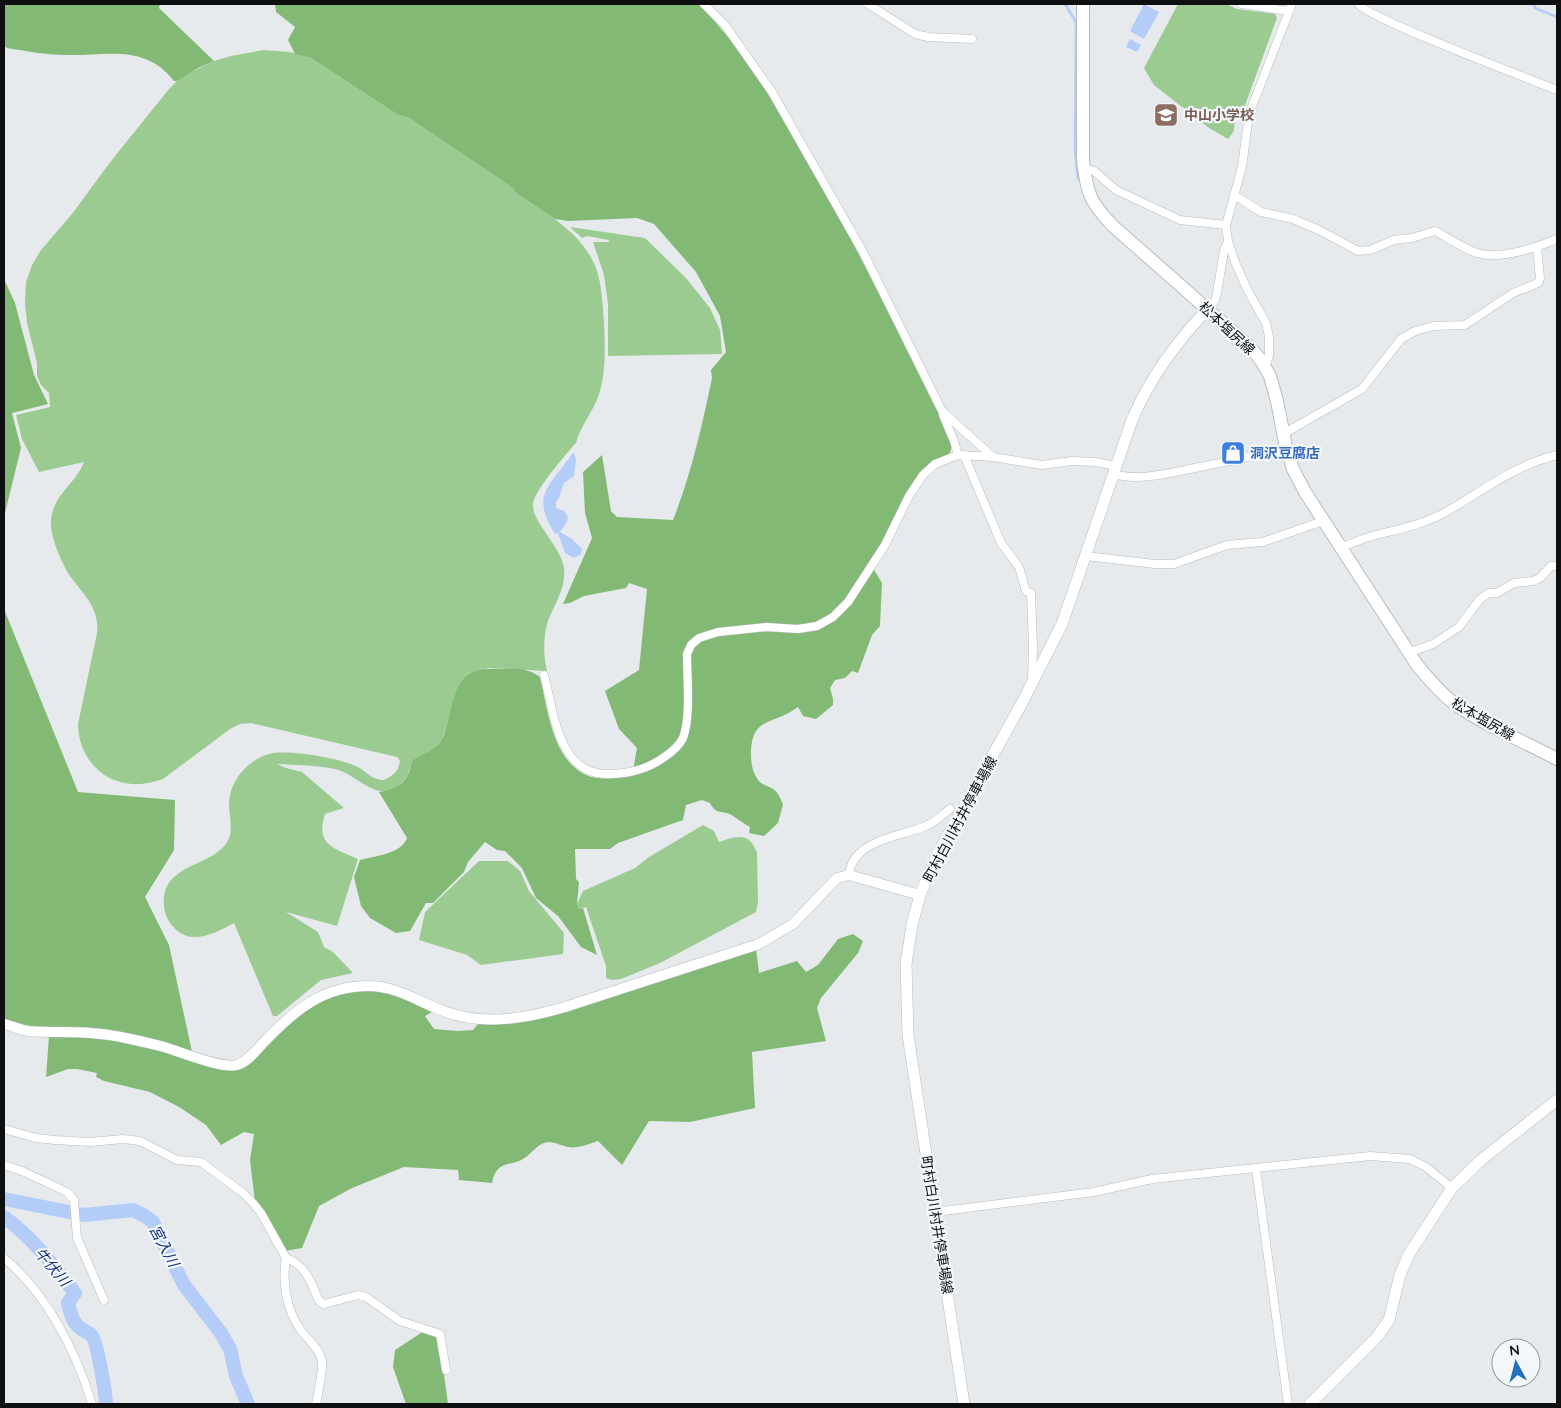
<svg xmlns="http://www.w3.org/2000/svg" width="1561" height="1408" viewBox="0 0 1561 1408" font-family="Quicksand,'Noto Sans JP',sans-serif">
  <rect width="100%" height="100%" fill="#e6eaed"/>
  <g fill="#9ccb91">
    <polygon points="1178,4 1226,4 1237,9 1275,14 1277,18 1244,108 1235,112 1234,131 1228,139 1209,128 1154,85 1144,68"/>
    <path d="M264 50 290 52 311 58 398 115 409 118 513 188 516 193C547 214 587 235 598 274 602 290 603 307 604 323 605 345 606 370 600 391 595 410 581 424 576 443 566 454 534 491 533 504 531 521 561 546 564 568 566 587 556 602 549 618 543 635 543 653 547 671L488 668 458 687 442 740 434 749 411 763C409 773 407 779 398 786 376 803 357 774 335 769 317 765 296 765 277 764L286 768 302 772 344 808 325 814C315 845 334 848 358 859L337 926 286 912 318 932 324 947 333 952 353 973 321 980 277 1016H273L234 923C221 930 207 938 192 937 183 936 175 930 170 923 165 915 163 907 164 898 167 862 218 866 229 838 233 828 229 815 229 804 229 782 247 760 269 754 289 749 339 758 358 767 368 773 372 780 384 780 394 775 398 772 400 761L397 757 251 723 240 724 230 729 163 779C153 782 143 785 132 784 100 782 78 755 78 724L97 633C100 608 83 594 70 576 62 564 50 537 51 522 52 495 75 485 84 462L39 472 22 439 16 415 50 407 49 393 41 385 37 376V363L27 323 25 303 26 282 32 265 41 250 72 214 111 161 169 89 181 77 214 61 231 56Z"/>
    <polygon points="570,227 645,238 686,278 710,308 720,330 722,354 608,356 608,304 604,275 593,242 610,242 608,240 587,236 582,238"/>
    <path d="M703 825 714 831 719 842C735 836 750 831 757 853L758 902 756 912 660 963 621 979 612 980 606 978V966L586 907 579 909 577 904 583 891 635 868 649 857Z"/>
    <polygon points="479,861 508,861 520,871 529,891 564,933 563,954 481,965 467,955 419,940 425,912"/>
  </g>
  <g fill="#82ba75">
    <path d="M4 4H160L159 8 162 11 214 61 198 68 177 81H174C145 43 106 56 65 55 46 55 26 51 7 48L4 46Z"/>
    <path d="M275 4H698C739 44 770 96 799 146 849 231 892 320 937 408 942 420 955 440 950 453 910 473 904 499 885 536 881 545 875 554 870 563L882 583 880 626 872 635 858 673 852 671 845 678 835 680 830 688 833 699V705L816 719 803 716 798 707C773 726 751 715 751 755 751 764 753 774 759 781 762 785 769 786 773 789 778 792 781 799 783 805L778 823 764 836 749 833 750 827C743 823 739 820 733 816 724 809 717 817 710 803L702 800 686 805 683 820 618 843 610 849H575L576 879 579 882 577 904 579 909 583 908 597 955 581 947 558 916 536 898 522 868 505 851 497 850 485 842 468 862 464 872 433 903H426L410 931 396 933 370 918 361 906 354 877 360 860C375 856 401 854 407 838L379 792C392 790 404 786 409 772 411 767 410 762 415 759 424 753 437 750 442 739 445 735 445 729 447 724 457 689 456 667 500 669 517 669 525 667 540 677 548 710 552 759 586 775 598 781 620 778 632 776L637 748 619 729 605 691 639 670 647 589 629 583 626 588 584 596 570 603 563 604 592 538 585 513 583 472 602 455 611 511 617 517 673 520C691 475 702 426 712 378L711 370 726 352 720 316 696 272 654 224 637 218 568 221 555 219 516 193 513 188 409 118 398 115 311 58 295 54 288 40 295 27 276 12Z"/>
    <polygon points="4,279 15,303 34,375 48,404 12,413 21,448 4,517"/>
    <polygon points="4,609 78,792 175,800 174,850 145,897 169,945 192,1052 29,1026 4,1020"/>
    <path d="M853 934 863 941 858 953 821 998 817 1008 826 1041 752 1052 755 1108 690 1122 649 1121 622 1165 598 1141C589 1144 577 1149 568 1147 562 1146 555 1142 549 1142 539 1142 533 1152 526 1157 512 1168 497 1158 492 1183L459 1180 458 1170 404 1167 352 1188 319 1206 302 1248 285 1251 281 1240 255 1202 250 1160 254 1134 244 1132 221 1145 206 1125 179 1107 150 1092 104 1081 96 1077 97 1073 77 1069H68L46 1077 49 1036H99L156 1049 231 1070 313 1004 342 993 366 990 387 993 404 998 432 1012 425 1016 434 1029 457 1031 473 1030 479 1023 535 1020 575 1009 756 949 759 973 797 961 806 972 818 965 838 939Z"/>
    <polygon points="424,1331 439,1337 448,1404 406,1404 393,1367 395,1350"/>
  </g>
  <g fill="#b4ccf8">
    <polygon points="1144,4 1159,12 1144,39 1130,31"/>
    <polygon points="1130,39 1141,45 1137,52 1126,47"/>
    <path d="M574 453 576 460 574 476 564 483 559 498 556 502V508L564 511 568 517 567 522 560 532 572 539 582 549 581 554 574 558 565 553 558 533 555 534C530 494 550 486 572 454Z"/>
  </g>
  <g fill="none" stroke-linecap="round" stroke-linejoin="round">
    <g stroke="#b4ccf8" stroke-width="2.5">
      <polyline points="1065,4 1076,22 1075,150 1078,179"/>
      <polyline points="1534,4 1535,8 1557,17"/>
    </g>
    <g stroke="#b4ccf8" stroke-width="14">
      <polyline points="4,1199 84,1215 133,1210 145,1216 153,1222 184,1285 221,1333 230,1349 236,1376 248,1404"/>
      <path d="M4 1217C32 1237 54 1266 75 1293L68 1303C70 1311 72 1322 79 1327 83 1331 89 1332 92 1336 97 1341 106 1395 106 1404"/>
    </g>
    <defs>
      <g id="minor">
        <polyline points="704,4 725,25 772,92 863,252 942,411 993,457"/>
        <polyline points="868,4 915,34 928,37 972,39"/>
        <polyline points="1242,4 1288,11"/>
        <path d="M1359 4C1367 18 1530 79 1557 90"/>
        <polyline points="1084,168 1094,171 1116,190 1180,220 1226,225"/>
        <path d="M1234 195 1261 212 1293 219 1319 230 1358 251 1370 250 1394 240 1412 238 1435 231C1447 237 1464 249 1477 253 1500 260 1535 248 1557 239"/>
        <polyline points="1208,309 1215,300 1217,293 1224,251 1228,241"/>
        <polyline points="1265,366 1269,356 1269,337 1266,323 1247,289 1235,262 1228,241 1226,225 1242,167 1249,114 1292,4"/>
        <polyline points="943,415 954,441 958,455"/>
        <polyline points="1283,434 1362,389 1401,339 1415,331 1434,326 1465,325 1513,293 1538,283 1540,278 1537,247"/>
        <polyline points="964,455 1001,543 1019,567 1026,591 1031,593 1033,646 1032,681"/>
        <path d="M1113 474C1140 482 1173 472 1200 467 1229 461 1258 456 1286 447"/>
        <path d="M1340 548C1350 544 1359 540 1369 537 1394 530 1419 526 1442 514 1480 493 1514 465 1557 455"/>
        <polyline points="1086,556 1155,564 1174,564 1227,545 1263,542 1323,521"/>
        <polyline points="1408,653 1433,644 1459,627 1480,599 1489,593 1497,593 1514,583 1533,581 1540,578 1551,566 1557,566"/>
        <path d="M544 675C554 712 558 774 607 774 619 774 630 773 641 769 654 765 677 751 683 738 691 717 687 678 687 654L691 645 699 638 718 632 766 627 798 629 817 626 833 617 848 602 885 545 909 496 923 475 935 464 958 455 993 457 1042 465 1072 461 1096 462 1116 466"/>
        <path d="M849 875C852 839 902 837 928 825 936 822 943 814 950 809"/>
        <path d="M4 1129 36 1138 55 1140 90 1142 123 1139 140 1141 177 1160 201 1162 243 1193 253 1203 261 1213 286 1258C306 1265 311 1283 319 1301L324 1304 358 1295 366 1297 400 1321 440 1334 446 1370"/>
        <polyline points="4,1165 22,1171 67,1192 74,1200 77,1238 104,1300"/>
        <polyline points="1256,1169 1288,1404"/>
        <polyline points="935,1212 1094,1192 1152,1179 1370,1156 1410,1159 1426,1167 1452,1188"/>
        <path d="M4 1258C47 1294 76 1351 92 1404"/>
        <path d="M286 1258C282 1281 286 1309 300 1329 307 1339 320 1349 322 1361 323 1372 318 1393 316 1404"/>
      </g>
      <path id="tertiary" d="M4 1024C12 1026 21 1030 29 1031 53 1033 77 1031 101 1034 122 1036 144 1042 164 1047 181 1052 222 1069 237 1065 248 1062 257 1049 265 1041 295 1010 323 986 368 986 398 986 420 1003 446 1012 485 1026 528 1018 565 1007L759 944 793 924 837 878 849 875 920 895"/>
      <g id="secondary">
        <path d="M964 1404 908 1035 906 964 912 925 920 895 938 853 1022 703 1062 624 1132 420C1150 378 1176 342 1208 309"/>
        <polyline points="1310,1404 1377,1337 1389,1320 1400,1275 1409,1254 1452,1188 1481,1160 1557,1100"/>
      </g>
      <path id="primary" d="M1083 4V161C1087 194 1090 202 1113 226L1249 346 1260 359 1270 376 1277 401 1286 447 1293 469 1305 492 1417 665C1429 679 1440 693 1455 704 1486 726 1523 741 1557 759"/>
    </defs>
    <use href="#minor" stroke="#b9bcbf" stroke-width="9"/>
    <use href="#tertiary" stroke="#b9bcbf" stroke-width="11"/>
    <use href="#secondary" stroke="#b9bcbf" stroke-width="12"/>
    <use href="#primary" stroke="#b9bcbf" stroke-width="14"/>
    <use href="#minor" stroke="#fff" stroke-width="8"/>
    <use href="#tertiary" stroke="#fff" stroke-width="10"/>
    <use href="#secondary" stroke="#fff" stroke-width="11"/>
    <use href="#primary" stroke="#fff" stroke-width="12"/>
  </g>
  <defs>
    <symbol id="school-square" viewBox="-11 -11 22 22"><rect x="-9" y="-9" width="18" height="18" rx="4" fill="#8d6e63" stroke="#f4f7fa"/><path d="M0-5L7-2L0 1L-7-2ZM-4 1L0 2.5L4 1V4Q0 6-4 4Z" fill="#fff"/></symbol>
    <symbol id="shop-square" viewBox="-11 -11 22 22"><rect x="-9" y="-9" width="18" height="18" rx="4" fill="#3f7fe0" stroke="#f4f7fa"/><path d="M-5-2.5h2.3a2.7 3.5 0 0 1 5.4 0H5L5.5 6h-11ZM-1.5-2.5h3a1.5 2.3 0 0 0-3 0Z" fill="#fff"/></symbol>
  </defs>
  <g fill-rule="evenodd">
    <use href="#school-square" x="1152" y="101" width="28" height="28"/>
    <use href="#shop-square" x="1219" y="439" width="28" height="28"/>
  </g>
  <g text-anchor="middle" stroke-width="4.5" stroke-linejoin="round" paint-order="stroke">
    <g font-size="14" font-weight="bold" fill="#785e54" stroke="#f4f7fa" text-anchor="start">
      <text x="1184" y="120">中山小学校</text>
    </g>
    <g font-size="14" fill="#0e0f10" stroke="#f4f7fa">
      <text transform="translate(1227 328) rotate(43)" y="5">松本塩尻線</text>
      <text transform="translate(1483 719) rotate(30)" y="5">松本塩尻線</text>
      <text transform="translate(960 819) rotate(-62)" y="5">町村白川村井停車場線</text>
      <text transform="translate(937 1225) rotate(81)" y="5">町村白川村井停車場線</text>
    </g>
    <g font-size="14" font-weight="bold" fill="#366cbe" stroke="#f4f7fa" text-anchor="start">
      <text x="1250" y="458">洞沢豆腐店</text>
    </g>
    <g font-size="15" font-style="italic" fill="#0e3183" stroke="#f4f7fa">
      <text transform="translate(164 1246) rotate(62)" y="5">宮入川</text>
      <text transform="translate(52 1267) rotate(49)" y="5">牛伏川</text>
    </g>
  </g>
  <rect width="1561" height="1408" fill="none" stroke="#0e0f10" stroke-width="10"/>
  <g transform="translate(1516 1363) rotate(353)"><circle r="24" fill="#f4f7fa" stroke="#989a9c"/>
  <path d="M0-4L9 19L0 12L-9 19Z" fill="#2070be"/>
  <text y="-8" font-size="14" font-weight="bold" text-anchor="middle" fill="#0e0f10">N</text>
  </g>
</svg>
